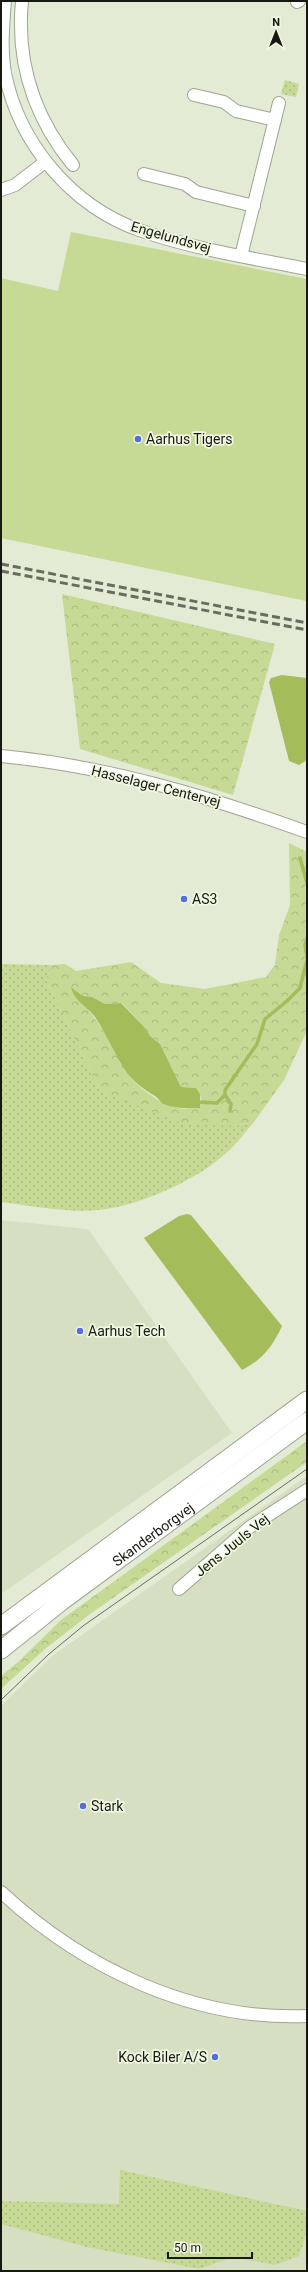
<svg xmlns="http://www.w3.org/2000/svg" width="308" height="2272" viewBox="0 0 308 2272" font-family="Roboto,sans-serif">
  <defs>
    <pattern id="green-dots" width="8" height="8" patternUnits="userSpaceOnUse"><rect width="8" height="8" fill="#c6d995"/><path d="M2 2h.1M6 6h.1" fill="none" stroke="#a9ba7f" stroke-width="1.8" stroke-linecap="round"/></pattern>
    <pattern id="forest-crowns" width="20" height="18" patternUnits="userSpaceOnUse"><rect width="20" height="18" fill="#c6d995"/><path d="M2 6a3 3 0 1 1 6 0M12 15a3 3 0 1 1 6 0" fill="none" stroke="#a9ba7f"/></pattern>
  </defs>
  <rect width="100%" height="100%" fill="#e4ebd5"/>
  <g fill="#d7dfc3">
    <polygon points="1,1220 88,1229 232,1433 1,1594"/>
    <polygon points="307,1476 307,2271 1,2271 1,1706 52,1656"/>
  </g>
  <g fill="url(#green-dots)">
    <polygon points="285,80 299,84 296,97 281,94"/>
    <path d="M1 964 52 965 46 980 100 1091 234 1126 254 1122C245 1132 237 1144 226 1153 198 1180 136 1207 98 1210 66 1213 33 1206 1 1202Z"/>
    <polygon points="120,2170 307,2211 307,2233 299,2256 275,2265 233,2257 199,2269 87,2247 1,2224 1,2201 119,2204"/>
  </g>
  <g fill="url(#forest-crowns)" fill-rule="evenodd">
    <polygon points="62,594 275,644 233,795 80,749"/>
    <path d="M289 843 307 852V1031L284 1080 254 1122 234 1126 184 1124 100 1091 46 980 52 965 65 964 76 971 131 962 161 983 205 989 266 977 275 965 279 935 290 905ZM73 988 83 996 92 997 105 1004 122 1003 146 1029 150 1036 160 1044 181 1087 196 1088 200 1094 201 1101C197 1103 192 1106 188 1108 170 1113 137 1087 127 1073 120 1062 116 1049 108 1038 97 1020 84 1005 73 988Z"/>
    <polygon points="307,1441 307,1462 90,1614 45,1649 1,1689 1,1676 18,1662 61,1620"/>
  </g>
  <polygon fill="#c6d995" points="71,232 307,279 306,601 1,538 1,278 58,291"/>
  <g fill="#a5bc5b">
    <polygon points="282,675 307,678 307,760 299,765 289,761 269,682 271,678"/>
    <path d="M71 987 83 996 92 997 105 1004 121 1003 146 1029 150 1036 160 1044 181 1087 196 1088 200 1094V1108C188 1108 175 1109 164 1104 160 1102 158 1098 155 1096 145 1090 134 1082 127 1073 115 1055 107 1035 95 1017 87 1006 74 1001 71 987Z"/>
    <path d="M187 1214 191 1215 282 1326C273 1346 262 1360 242 1370L144 1238 179 1216Z"/>
  </g>
  <g fill="none" stroke-linecap="round" stroke-linejoin="round">
    <g stroke="#a5bc5b" stroke-width="3.5">
      <polyline points="300,858 307,883"/>
      <polyline points="307,939 305,945 307,957"/>
      <polyline points="225,1095 231,1104 230,1111"/>
      <polyline points="196,1102 217,1103 225,1095 225,1090 257,1044 265,1019 287,1001 300,988 307,960"/>
    </g>
    <defs>
      <g id="street">
        <path d="M5 1C3 25 1 49 5 73 19 144 72 206 139 230 193 249 251 258 307 269"/>
        <path d="M22 1C16 63 34 117 73 165"/>
        <polyline points="297,2 299,1"/>
        <polyline points="194,95 224,102 236,111 275,120"/>
        <polyline points="144,174 185,184 196,192 254,206"/>
        <polyline points="1,190 15,185 45,162"/>
        <polyline points="241,256 279,103"/>
        <path d="M1 756C107 766 207 796 307 832"/>
        <polyline points="179,1589 250,1527 307,1490"/>
        <path d="M1 1892C83 1968 193 2021 307 2016"/>
      </g>
      <g id="secondary">
        <polyline points="1,1626 307,1400"/>
        <path id="s1" d="M1 1650 61 1602 307 1421"/>
      </g>
    </defs>
    <use href="#street" stroke="#9ea591" stroke-width="14"/>
    <use href="#secondary" stroke="#9ea591" stroke-width="19"/>
    <use href="#street" stroke="#fff" stroke-width="12"/>
    <use href="#secondary" stroke="#fff" stroke-width="17"/>
    <polyline stroke="#686c5e" stroke-width="1" points="1,1700 49,1654 83,1626 307,1469"/>
    <g stroke="#686c5e" stroke-width="3" stroke-dasharray="8 4" stroke-linecap="butt">
      <polyline points="1,564 307,623"/>
      <polyline points="1,571 307,630"/>
    </g>
  </g>
  <g fill="#546de3" stroke="#f1f8e2" stroke-width="1.5">
    <circle cx="138" cy="439" r="4"/>
    <circle cx="184" cy="899" r="4"/>
    <circle cx="80" cy="1331" r="4"/>
    <circle cx="83" cy="1806" r="4"/>
    <circle cx="215" cy="2057" r="4"/>
  </g>
  <g text-anchor="middle" stroke-width="3.5" stroke-linejoin="round" paint-order="stroke">
    <g font-size="14" fill="#171911" stroke="#f1f8e2">
      <text transform="translate(171 237) rotate(16)" y="5">Engelundsvej</text>
      <text transform="translate(156 786) rotate(14)" y="5">Hasselager Centervej</text>
      <text dy="5" stroke="none"><textPath href="#s1" startOffset="191">Skanderborgvej</textPath></text>
      <text transform="translate(232 1545) rotate(-39)" y="5">Jens Juuls Vej</text>
    </g>
    <g font-size="14" fill="#171911" stroke="#f1f8e2" text-anchor="start">
      <text x="146" y="444">Aarhus Tigers</text>
      <text x="192" y="904">AS3</text>
      <text x="88" y="1336">Aarhus Tech</text>
      <text x="91" y="1811">Stark</text>
      <text x="207" y="2062" text-anchor="end">Kock Biler A/S</text>
    </g>
  </g>
  <rect width="308" height="2272" fill="none" stroke="#171911" stroke-width="4"/>
  <g transform="translate(276 32)" stroke="#f1f8e2" stroke-width="3" paint-order="stroke">
  <path d="M0-3L7 15L0 10L-7 15Z" fill="#171911"/>
  <text y="-6" font-size="11" font-weight="bold" text-anchor="middle" fill="#171911">N</text>
  </g>
  <path d="M168 2252v6h84v-6" fill="none" stroke="#171911" stroke-width="2"/>
  <text x="174" y="2252" font-size="12" fill="#171911" stroke="#f1f8e2" stroke-width="3" paint-order="stroke">50 m</text>
</svg>
